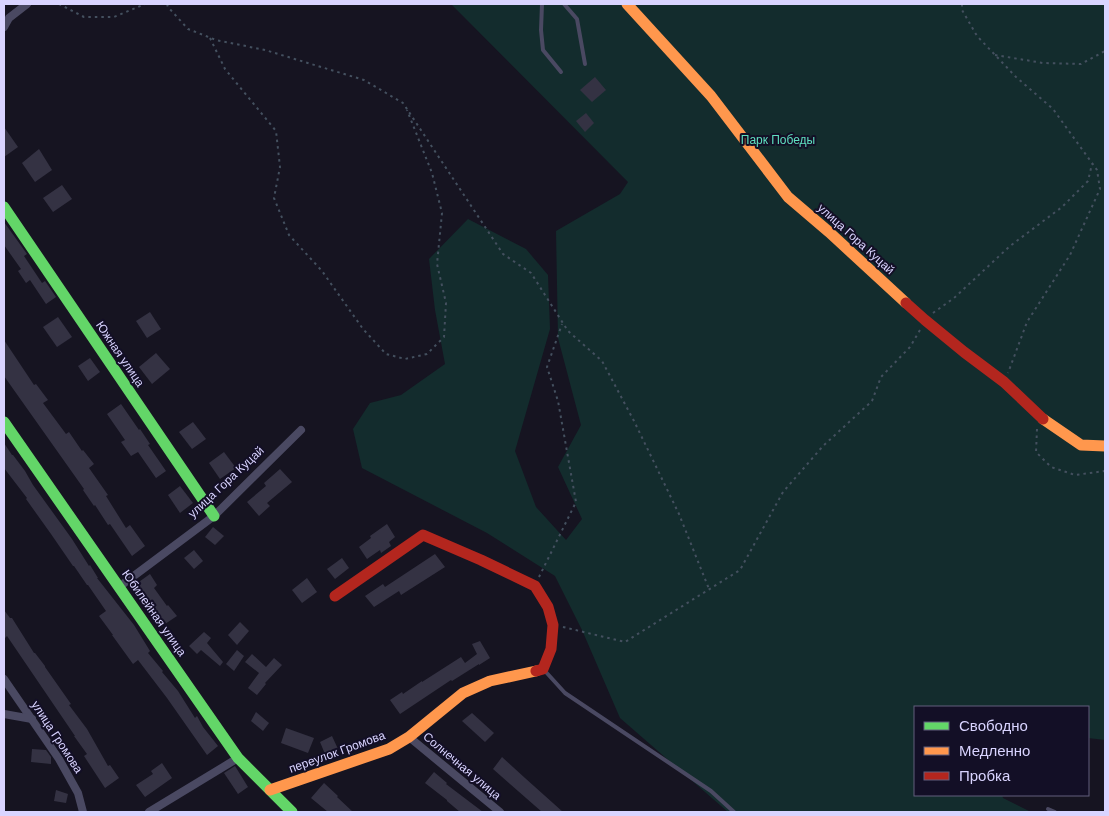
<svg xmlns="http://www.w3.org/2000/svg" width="1109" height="816" viewBox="0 0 1109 816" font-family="'DM Sans',sans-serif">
  <rect width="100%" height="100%" fill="#161421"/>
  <polygon fill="#132c2d" points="451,4 1105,4 1105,740 1088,738 1088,707 915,707 915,795 1002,795 1003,798 1031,812 728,812 620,718 582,630 555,576 487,533 362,468 353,429 370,403 401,395 445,364 435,310 429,259 468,219 526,249 548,275 550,329 515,451 536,507 566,540 582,519 558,467 581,425 558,338 556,231 620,194 628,182"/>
  <g fill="#343243">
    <polygon points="595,77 606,90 592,102 580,90"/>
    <polygon points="586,113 594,123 585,132 576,121"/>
    <polygon points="4,127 18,147 4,157"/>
    <polygon points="39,149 52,170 35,182 22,163"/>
    <polygon points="62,185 72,199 53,212 43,198"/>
    <polygon points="4,222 27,254 24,256 42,283 45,281 56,297 46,304 30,280 26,283 18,271 21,269 4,245"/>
    <polygon points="150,312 161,329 147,338 136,321"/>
    <polygon points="58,317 72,337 57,347 43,327"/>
    <polygon points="4,340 34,385 36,384 48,400 43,403 66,434 69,432 82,451 83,450 94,464 89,468 108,495 106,496 126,528 130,525 145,546 132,556 110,524 108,525 95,505 94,506 83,490 84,489 4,376"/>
    <polygon points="156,353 170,369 152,384 139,367"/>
    <polygon points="90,358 100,372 88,381 78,366"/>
    <polygon points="121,404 139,430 140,429 150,444 148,445 166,471 156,478 138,452 131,456 121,442 125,440 107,414"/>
    <polygon points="193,422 206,439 192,449 179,432"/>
    <polygon points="4,443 12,455 13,455 25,471 33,485 72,539 89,566 90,565 98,578 97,578 134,625 150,651 148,653 163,671 162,672 178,691 195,718 197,716 203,727 218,746 207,755 167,698 138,660 133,664 112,635 113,635 99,616 106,611 88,585 87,585 74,566 73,566 51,534 26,499 27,498 4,468"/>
    <polygon points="224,452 236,468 220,479 209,463"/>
    <polygon points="280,469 292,482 267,503 270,506 259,516 247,502 266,486 264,483"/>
    <polygon points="180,486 193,503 180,513 168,495"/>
    <polygon points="387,524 395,537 389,542 391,546 381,553 380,550 367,559 359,547 371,538 370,536"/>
    <polygon points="213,527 224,536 215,545 205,537"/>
    <polygon points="194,550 203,561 194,569 184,558"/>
    <polygon points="435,554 445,567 401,595 399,591 374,607 365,596 383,584 385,587"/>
    <polygon points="342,558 349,568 335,579 327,569"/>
    <polygon points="150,574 157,585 154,588 167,606 168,605 177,616 165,624 156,613 155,614 145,602 147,601 136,584"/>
    <polygon points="307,578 317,592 302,603 292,590"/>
    <polygon points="4,610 10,618 12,618 34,653 35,653 45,666 45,667 71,704 69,705 87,729 108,766 110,765 119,778 105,788 84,756 87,754 74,736 75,736 7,636 4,639"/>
    <polygon points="240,622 249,631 237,645 228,635"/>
    <polygon points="204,632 211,638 207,643 223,662 220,666 201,650 197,654 189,646"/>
    <polygon points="480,641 490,658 479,665 479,664 452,681 451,680 400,714 390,700 402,692 403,694 422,681 422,682 461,657 465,663 477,654 472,644"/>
    <polygon points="237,650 244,656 234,671 226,664"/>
    <polygon points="252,654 266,667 274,658 282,665 265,683 266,684 257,695 248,688 259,673 245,662"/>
    <polygon points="256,712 269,723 263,731 251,721"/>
    <polygon points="472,713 494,733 485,742 462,721"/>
    <polygon points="286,728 314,738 308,753 281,743"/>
    <polygon points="332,736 338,749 325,754 320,742"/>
    <polygon points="32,749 46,750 51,757 51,764 31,762"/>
    <polygon points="502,757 525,778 563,812 542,812 493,769"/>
    <polygon points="162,763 172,778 145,797 136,785 153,774 151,771"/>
    <polygon points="235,766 248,787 238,794 224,773"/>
    <polygon points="434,772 447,783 446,784 483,812 460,812 447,801 447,800 425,783"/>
    <polygon points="324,783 338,796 337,797 353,812 328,812 311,798"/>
    <polygon points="56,790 68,794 66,803 54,801"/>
  </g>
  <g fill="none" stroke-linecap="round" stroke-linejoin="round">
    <g stroke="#44505f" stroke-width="2" stroke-dasharray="2.5 4" stroke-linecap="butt">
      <polyline points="59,4 84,17 114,17 145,4"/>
      <polyline points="167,4 168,7 188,29 216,40 265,50 364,80 403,103 503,254 531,273 568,331 602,361 634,421 679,514 709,589"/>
      <polyline points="962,4 962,10 977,36 1016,77 1053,109 1097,170 1100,189 1070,255 1027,322 1008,373"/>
      <polyline points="210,38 225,69 276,131 280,167 274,198 289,235 322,271 363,329 386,354 405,359 427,354 444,337 446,303 437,264 442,213 432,173 407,110"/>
      <polyline points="995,55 1043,63 1081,64 1105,51"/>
      <polyline points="933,313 954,298 1010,246 1062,207 1088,181 1092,164"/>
      <polyline points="1037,429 1036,452 1051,467 1075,475 1105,471"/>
      <polyline points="539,577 576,502 558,401 547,367 562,324"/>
      <polyline points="563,627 625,642 740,570 783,492 823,446 872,401 881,377 910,347 920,330"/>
    </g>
    <g stroke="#4a4962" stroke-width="4">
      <polyline points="542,4 541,30 543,50 561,72"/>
      <polyline points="564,4 577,19 585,64"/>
      <polyline points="545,671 565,693 711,791 734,812"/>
      <polyline points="1048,809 1055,812"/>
    </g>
    <g stroke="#4a4962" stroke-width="8">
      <polyline points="4,27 9,18 27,4"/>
      <polyline points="119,587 214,516 301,430"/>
      <polyline points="4,679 59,759 78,793 83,812"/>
      <polyline points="4,714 32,719"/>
      <polyline points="409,737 500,812"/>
      <polyline points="149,812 238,758"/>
    </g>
    <g stroke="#63d668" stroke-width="11">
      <polyline points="4,207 214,516"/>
      <polyline points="4,422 238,758 292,812"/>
    </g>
    <g stroke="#ff974d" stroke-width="11">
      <polyline points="627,4 711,96 788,197 829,232 906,303"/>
      <polyline points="1043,419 1081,445 1105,446"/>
      <polyline points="270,790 389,749 409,737 463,693 490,681 536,671"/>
    </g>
    <g stroke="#b3261e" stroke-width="11">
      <polyline points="906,303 925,320 964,352 1004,382 1043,419"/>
      <polyline points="335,596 423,535 481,560 535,586 548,607 553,625 551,649 543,669 536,671"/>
    </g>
  </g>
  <g text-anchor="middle" stroke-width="4" stroke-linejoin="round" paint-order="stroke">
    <g font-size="12" fill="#5fe0c0" stroke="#130f26">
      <text x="778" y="144">Парк Победы</text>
    </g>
    <g font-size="12" fill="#d9d4ff" stroke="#130f26">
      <text transform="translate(856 239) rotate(42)" y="4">улица Гора Куцай</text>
      <text transform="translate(120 354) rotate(56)" y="4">Южная улица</text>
      <text transform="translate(226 482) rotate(-43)" y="4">улица Гора Куцай</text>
      <text transform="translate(154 613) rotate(55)" y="4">Юбилейная улица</text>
      <text transform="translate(57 737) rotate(57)" y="4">улица Громова</text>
      <text transform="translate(337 752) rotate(-20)" y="4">переулок Громова</text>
      <text transform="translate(462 766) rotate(40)" y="4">Солнечная улица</text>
    </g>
  </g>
  <rect width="1109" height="816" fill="none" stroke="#d9d4ff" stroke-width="10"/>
  <rect x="914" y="706" width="175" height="90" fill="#130f26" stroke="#625e7d"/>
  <rect x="924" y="722" width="25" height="8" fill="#63d668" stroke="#625e7d"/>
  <text x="959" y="731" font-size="15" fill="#d9d4ff">Свободно</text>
  <rect x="924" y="747" width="25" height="8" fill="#ff974d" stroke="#625e7d"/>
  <text x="959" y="756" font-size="15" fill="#d9d4ff">Медленно</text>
  <rect x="924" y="772" width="25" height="8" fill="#b3261e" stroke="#625e7d"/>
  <text x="959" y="781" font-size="15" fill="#d9d4ff">Пробка</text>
</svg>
